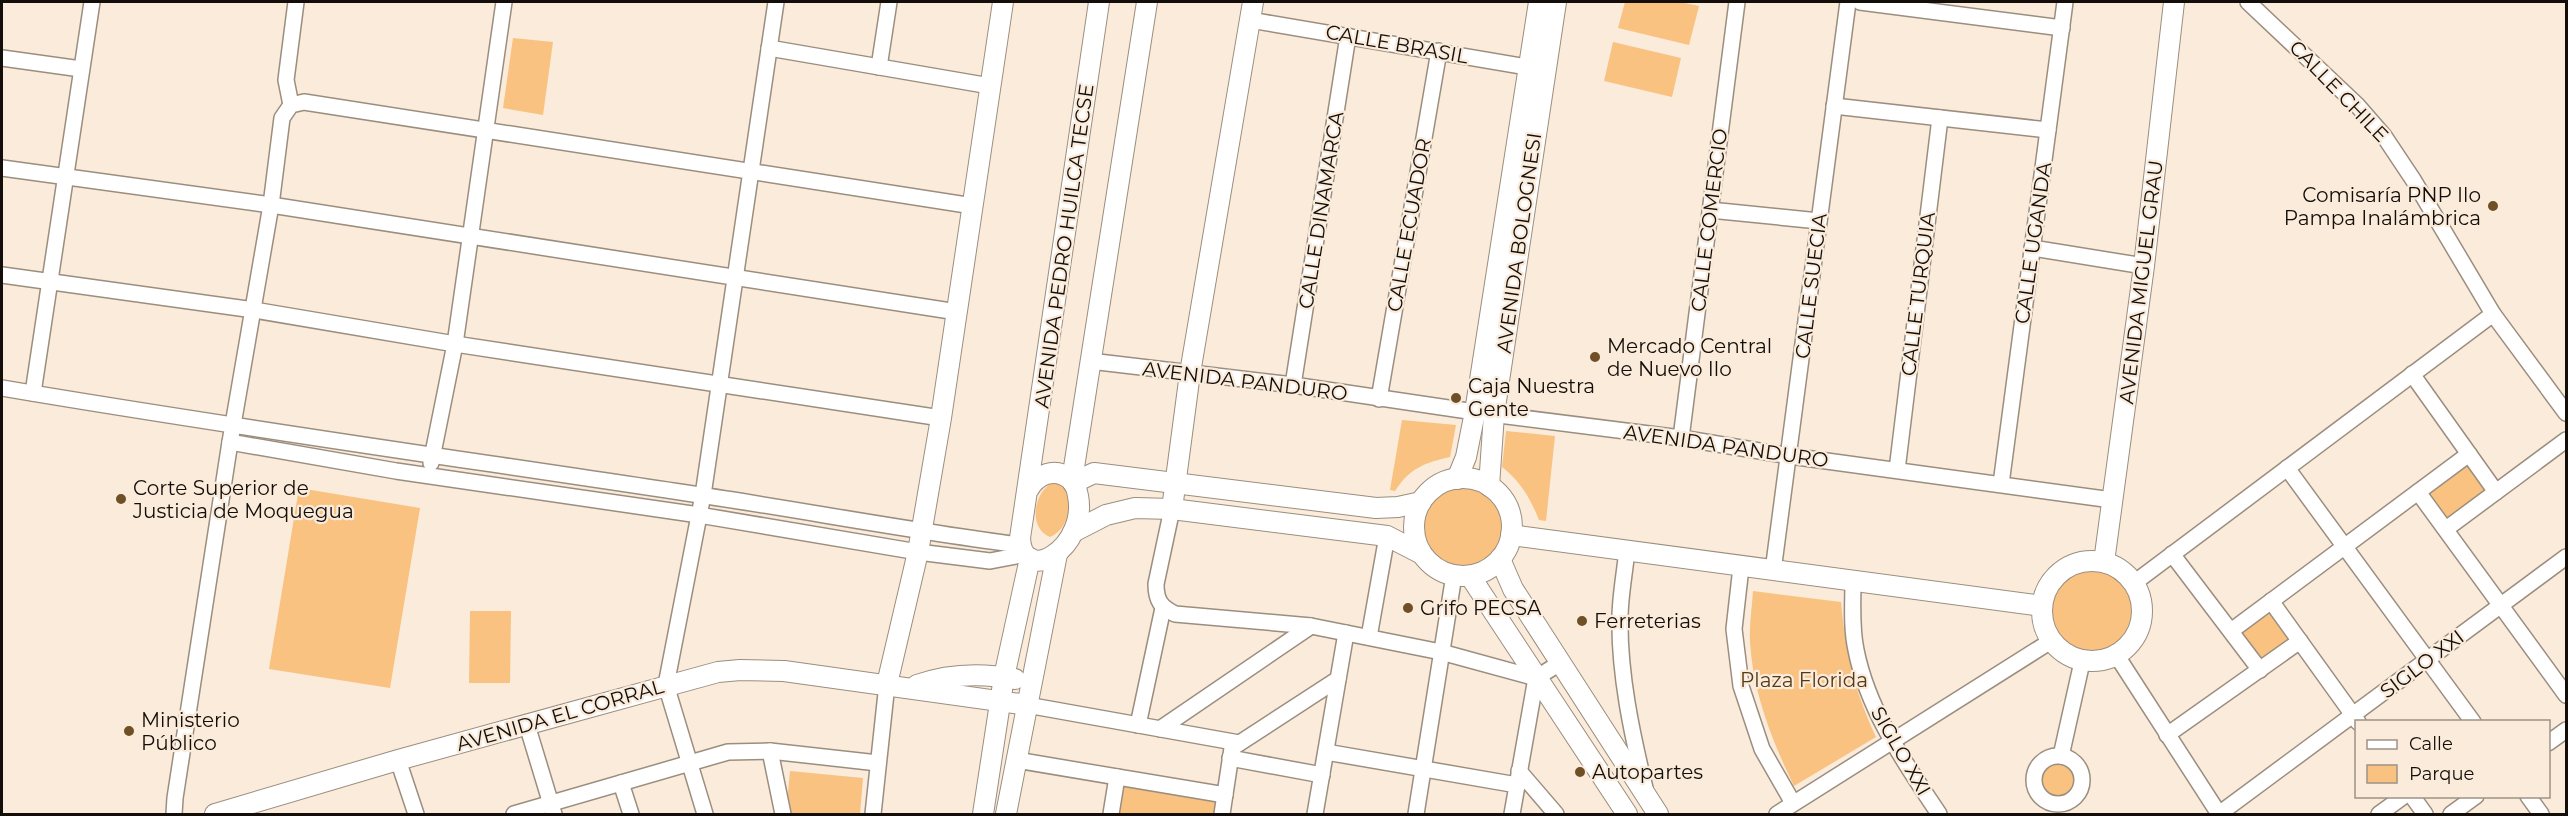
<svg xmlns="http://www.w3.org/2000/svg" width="2568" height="816" viewBox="0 0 2568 816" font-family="Montserrat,sans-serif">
  <rect width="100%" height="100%" fill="#faebdb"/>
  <g fill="#f9c280">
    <polygon points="1625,2 1680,2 1699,6 1689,45 1618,28"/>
    <polygon points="513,38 553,42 543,115 503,108"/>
    <polygon points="1613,42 1681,58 1672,97 1604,81"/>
    <path d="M1402 420 1456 425 1450 457C1424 463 1410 468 1395 491L1390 490Z"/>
    <path d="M1506 431 1555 436 1546 521 1539 520C1530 498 1521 482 1502 467Z"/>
    <polygon points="2469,461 2491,491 2448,522 2426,492"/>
    <path d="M1054 482 1064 487C1073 504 1069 529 1050 537 1027 528 1034 490 1054 482Z"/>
    <circle cx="1464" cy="527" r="40"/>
    <polygon points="299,488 420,508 390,688 269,669"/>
    <circle cx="2093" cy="611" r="45"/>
    <path d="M1753 591 1841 602C1846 654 1854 689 1876 737L1794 786C1772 741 1753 693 1750 642 1749 625 1752 608 1753 591Z"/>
    <polygon points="2272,608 2293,639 2262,662 2240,632"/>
    <polygon points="470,611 511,611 510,683 469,683"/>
    <circle cx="2058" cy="779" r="18"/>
    <polygon points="790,771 863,778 860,814 786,814"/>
    <polygon points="1121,784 1218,799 1216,814 1116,814"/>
  </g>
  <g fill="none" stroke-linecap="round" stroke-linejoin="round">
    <defs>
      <g id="street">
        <polyline points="1860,2 2062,28"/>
        <polyline points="2248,2 2357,105 2384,136 2414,181 2493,314 2566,413"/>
        <polyline points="1250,20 1538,69"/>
        <polyline points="769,48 990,86"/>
        <polyline points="2,58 81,69"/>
        <polyline points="879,67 889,2"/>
        <polyline points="291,105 286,80 296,2"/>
        <polyline points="1834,106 2048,130"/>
        <polyline points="2,168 271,205 957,312"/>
        <polyline points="1710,210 1819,221"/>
        <polyline points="2032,248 2144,266"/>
        <polyline points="2,275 254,310 455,344 941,418"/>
        <polyline points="1090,361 1293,385 1475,412 1681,438 1790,456 2112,500"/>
        <polyline points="2412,374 2496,492"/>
        <polyline points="1293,385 1348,36"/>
        <path d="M2 388C231 427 462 459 693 494 802 510 910 531 1020 545"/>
        <polyline points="33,393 92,2"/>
        <polyline points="1379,399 1439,51"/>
        <polyline points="1681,438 1737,2"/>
        <polyline points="230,442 396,471 699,515 918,552 990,561 1026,554"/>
        <polyline points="431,463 455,344 504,2"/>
        <polyline points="2287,468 2473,722"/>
        <polyline points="1897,470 1940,118"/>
        <polyline points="2001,484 2065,2"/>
        <polyline points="2418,492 2566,695"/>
        <path d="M1172 509 1156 584C1156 601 1161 607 1175 614L1311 626 1441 652 1536 678 1560 663"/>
        <polyline points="2446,529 2566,440"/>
        <path d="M1627 549C1625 572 1620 596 1620 618 1619 674 1632 734 1645 788"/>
        <polyline points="2172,554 2260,670"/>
        <polyline points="1741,567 1734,629 1741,686 1762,749 1793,803"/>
        <polyline points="1773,571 1848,2"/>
        <path d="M1853 580C1853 603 1851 627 1856 650 1868 711 1905 763 1939 814"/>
        <polyline points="2134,583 2493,314"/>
        <polyline points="2271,601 2358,722"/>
        <polyline points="2231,631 2469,454"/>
        <polyline points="1369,637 1387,536"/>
        <polyline points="2117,656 2219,814"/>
        <polyline points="1027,705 1239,743"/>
        <polyline points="527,725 554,814"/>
        <polyline points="1138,725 1163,608"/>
        <polyline points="1160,729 1311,626"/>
        <polyline points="2167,735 2300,641"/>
        <polyline points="2548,743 2566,730"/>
        <polyline points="770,751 783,814"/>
        <polyline points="1326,752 1517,785"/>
        <circle cx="2058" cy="780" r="24"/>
        <polyline points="2061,756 2082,662"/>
        <polyline points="1230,758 1322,775"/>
        <polyline points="398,760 416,814"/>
        <polyline points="1016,760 1225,795"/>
        <polyline points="1519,771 1556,814"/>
        <polyline points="621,783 631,814"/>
        <polyline points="2412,796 2425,814"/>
        <polyline points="2528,796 2541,814"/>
        <polyline points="174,814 175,798 230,442 271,205 282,118 291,105 304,102 973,206"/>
        <polyline points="514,814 728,752 770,751 878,763"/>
        <polyline points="705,814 666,685 703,495 776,2"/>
        <polyline points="873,814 887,684"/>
        <polyline points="1111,814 1117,777"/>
        <polyline points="1222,814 1232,748 1338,679"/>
        <polyline points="1315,814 1346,633"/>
        <polyline points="1416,814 1454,575"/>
        <polyline points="1512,814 1536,678"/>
        <polyline points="1777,814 2051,641"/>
        <polyline points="2219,814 2566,557"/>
        <polyline points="2379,814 2404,796"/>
        <polyline points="2451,814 2476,796"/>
      </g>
      <g id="secondary">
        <circle cx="1463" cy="527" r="49"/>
        <polyline points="1457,479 1466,457 1475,412 1539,2"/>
        <polyline points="1072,480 1147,2"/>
        <polyline points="1073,483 1094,473 1376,508 1398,507 1421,502"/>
        <polyline points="1489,486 1494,414 1556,2"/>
        <path d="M1028 490C1037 474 1055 467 1070 479 1075 483 1077 490 1078 496 1088 547 1023 588 1020 538L1099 2"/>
        <polyline points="1172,509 1190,373 1253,2"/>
        <polyline points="1073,532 1106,515 1135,508 1172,509 1387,536 1422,554"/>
        <polyline points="1511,535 2042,606"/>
        <polyline points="1500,559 1513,589 1658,814"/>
        <circle cx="2092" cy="611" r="50"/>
        <polyline points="2104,562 2144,266 2174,2"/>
        <polyline points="1470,576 1627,814"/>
        <polyline points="887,684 918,552 941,418 1003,2"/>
        <path d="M917 685C948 674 983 673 1015 679"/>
        <polyline points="215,814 398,760 718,672 740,670 784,671 1027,705"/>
        <polyline points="983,814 1004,677 1030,558"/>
        <polyline points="1006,814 1057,554"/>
      </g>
    </defs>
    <use href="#street" stroke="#9b8e7f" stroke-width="18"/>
    <use href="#secondary" stroke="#9b8e7f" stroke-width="22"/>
    <use href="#street" stroke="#fff" stroke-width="15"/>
    <use href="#secondary" stroke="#fff" stroke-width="20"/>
  </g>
  <g fill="#6f4f25" stroke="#faebdb" stroke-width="2">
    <circle cx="2493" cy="206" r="6"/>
    <circle cx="1595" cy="357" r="6"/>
    <circle cx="1456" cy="398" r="6"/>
    <circle cx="121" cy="499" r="6"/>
    <circle cx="1408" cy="608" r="6"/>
    <circle cx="1582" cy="621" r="6"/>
    <circle cx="129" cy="731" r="6"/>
    <circle cx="1580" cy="772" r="6"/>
  </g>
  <g text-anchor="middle" stroke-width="4.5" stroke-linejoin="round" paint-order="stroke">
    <g font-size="20" fill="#130e09" stroke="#faebdb">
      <text transform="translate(1397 44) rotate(10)" y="7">CALLE BRASIL</text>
      <text transform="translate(2339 91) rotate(46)" y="7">CALLE CHILE</text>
      <text transform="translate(1321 210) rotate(-81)" y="7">CALLE DINAMARCA</text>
      <text transform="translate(1709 220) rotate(-83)" y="7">CALLE COMERCIO</text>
      <text transform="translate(1409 225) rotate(-80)" y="7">CALLE ECUADOR</text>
      <text transform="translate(1519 243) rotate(-82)" y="7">AVENIDA BOLOGNESI</text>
      <text transform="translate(2033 243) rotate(-82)" y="7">CALLE UGANDA</text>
      <text transform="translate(1064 246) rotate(-82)" y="7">AVENIDA PEDRO HUILCA TECSE</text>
      <text transform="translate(2141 282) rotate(-83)" y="7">AVENIDA MIGUEL GRAU</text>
      <text transform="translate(1811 286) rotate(-83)" y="7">CALLE SUECIA</text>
      <text transform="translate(1918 294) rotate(-83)" y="7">CALLE TURQUIA</text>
      <text transform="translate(1245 381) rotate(7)" y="7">AVENIDA PANDURO</text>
      <text transform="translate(1726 446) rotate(8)" y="7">AVENIDA PANDURO</text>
      <text transform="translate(2422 664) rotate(-37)" y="7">SIGLO XXI</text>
      <text transform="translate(560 715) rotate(-16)" y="7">AVENIDA EL CORRAL</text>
      <text transform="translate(1901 751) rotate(60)" y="7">SIGLO XXI</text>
    </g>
    <g font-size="20" fill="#130e09" stroke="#faebdb" text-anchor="start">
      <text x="2481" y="202" text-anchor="end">Comisaría PNP Ilo<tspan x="2481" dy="23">Pampa Inalámbrica</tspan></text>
      <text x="1607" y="353">Mercado Central<tspan x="1607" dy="23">de Nuevo Ilo</tspan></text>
      <text x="1468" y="393">Caja Nuestra<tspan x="1468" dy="23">Gente</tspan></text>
      <text x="133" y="495">Corte Superior de<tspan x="133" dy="23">Justicia de Moquegua</tspan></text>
      <text x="1420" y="615">Grifo PECSA</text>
      <text x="1594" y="628">Ferreterias</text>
      <text x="141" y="727">Ministerio<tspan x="141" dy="23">Público</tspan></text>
      <text x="1592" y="779">Autopartes</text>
    </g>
    <g font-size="20" fill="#553a18" stroke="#faebdb">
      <text x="1804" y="687">Plaza Florida</text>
    </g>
  </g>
  <rect width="2568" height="816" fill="none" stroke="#130e09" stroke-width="6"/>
  <rect x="2355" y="720" width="195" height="78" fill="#faebdb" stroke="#9e9387" stroke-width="1.5"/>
  <rect x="2367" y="740" width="30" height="9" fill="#ffffff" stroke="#9e9387" stroke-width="1.5"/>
  <text x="2409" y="750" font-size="18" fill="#130e09">Calle</text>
  <rect x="2367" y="765" width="30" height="18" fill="#f9c280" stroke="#9e9387" stroke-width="1.5"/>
  <text x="2409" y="780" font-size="18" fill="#130e09">Parque</text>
</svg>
